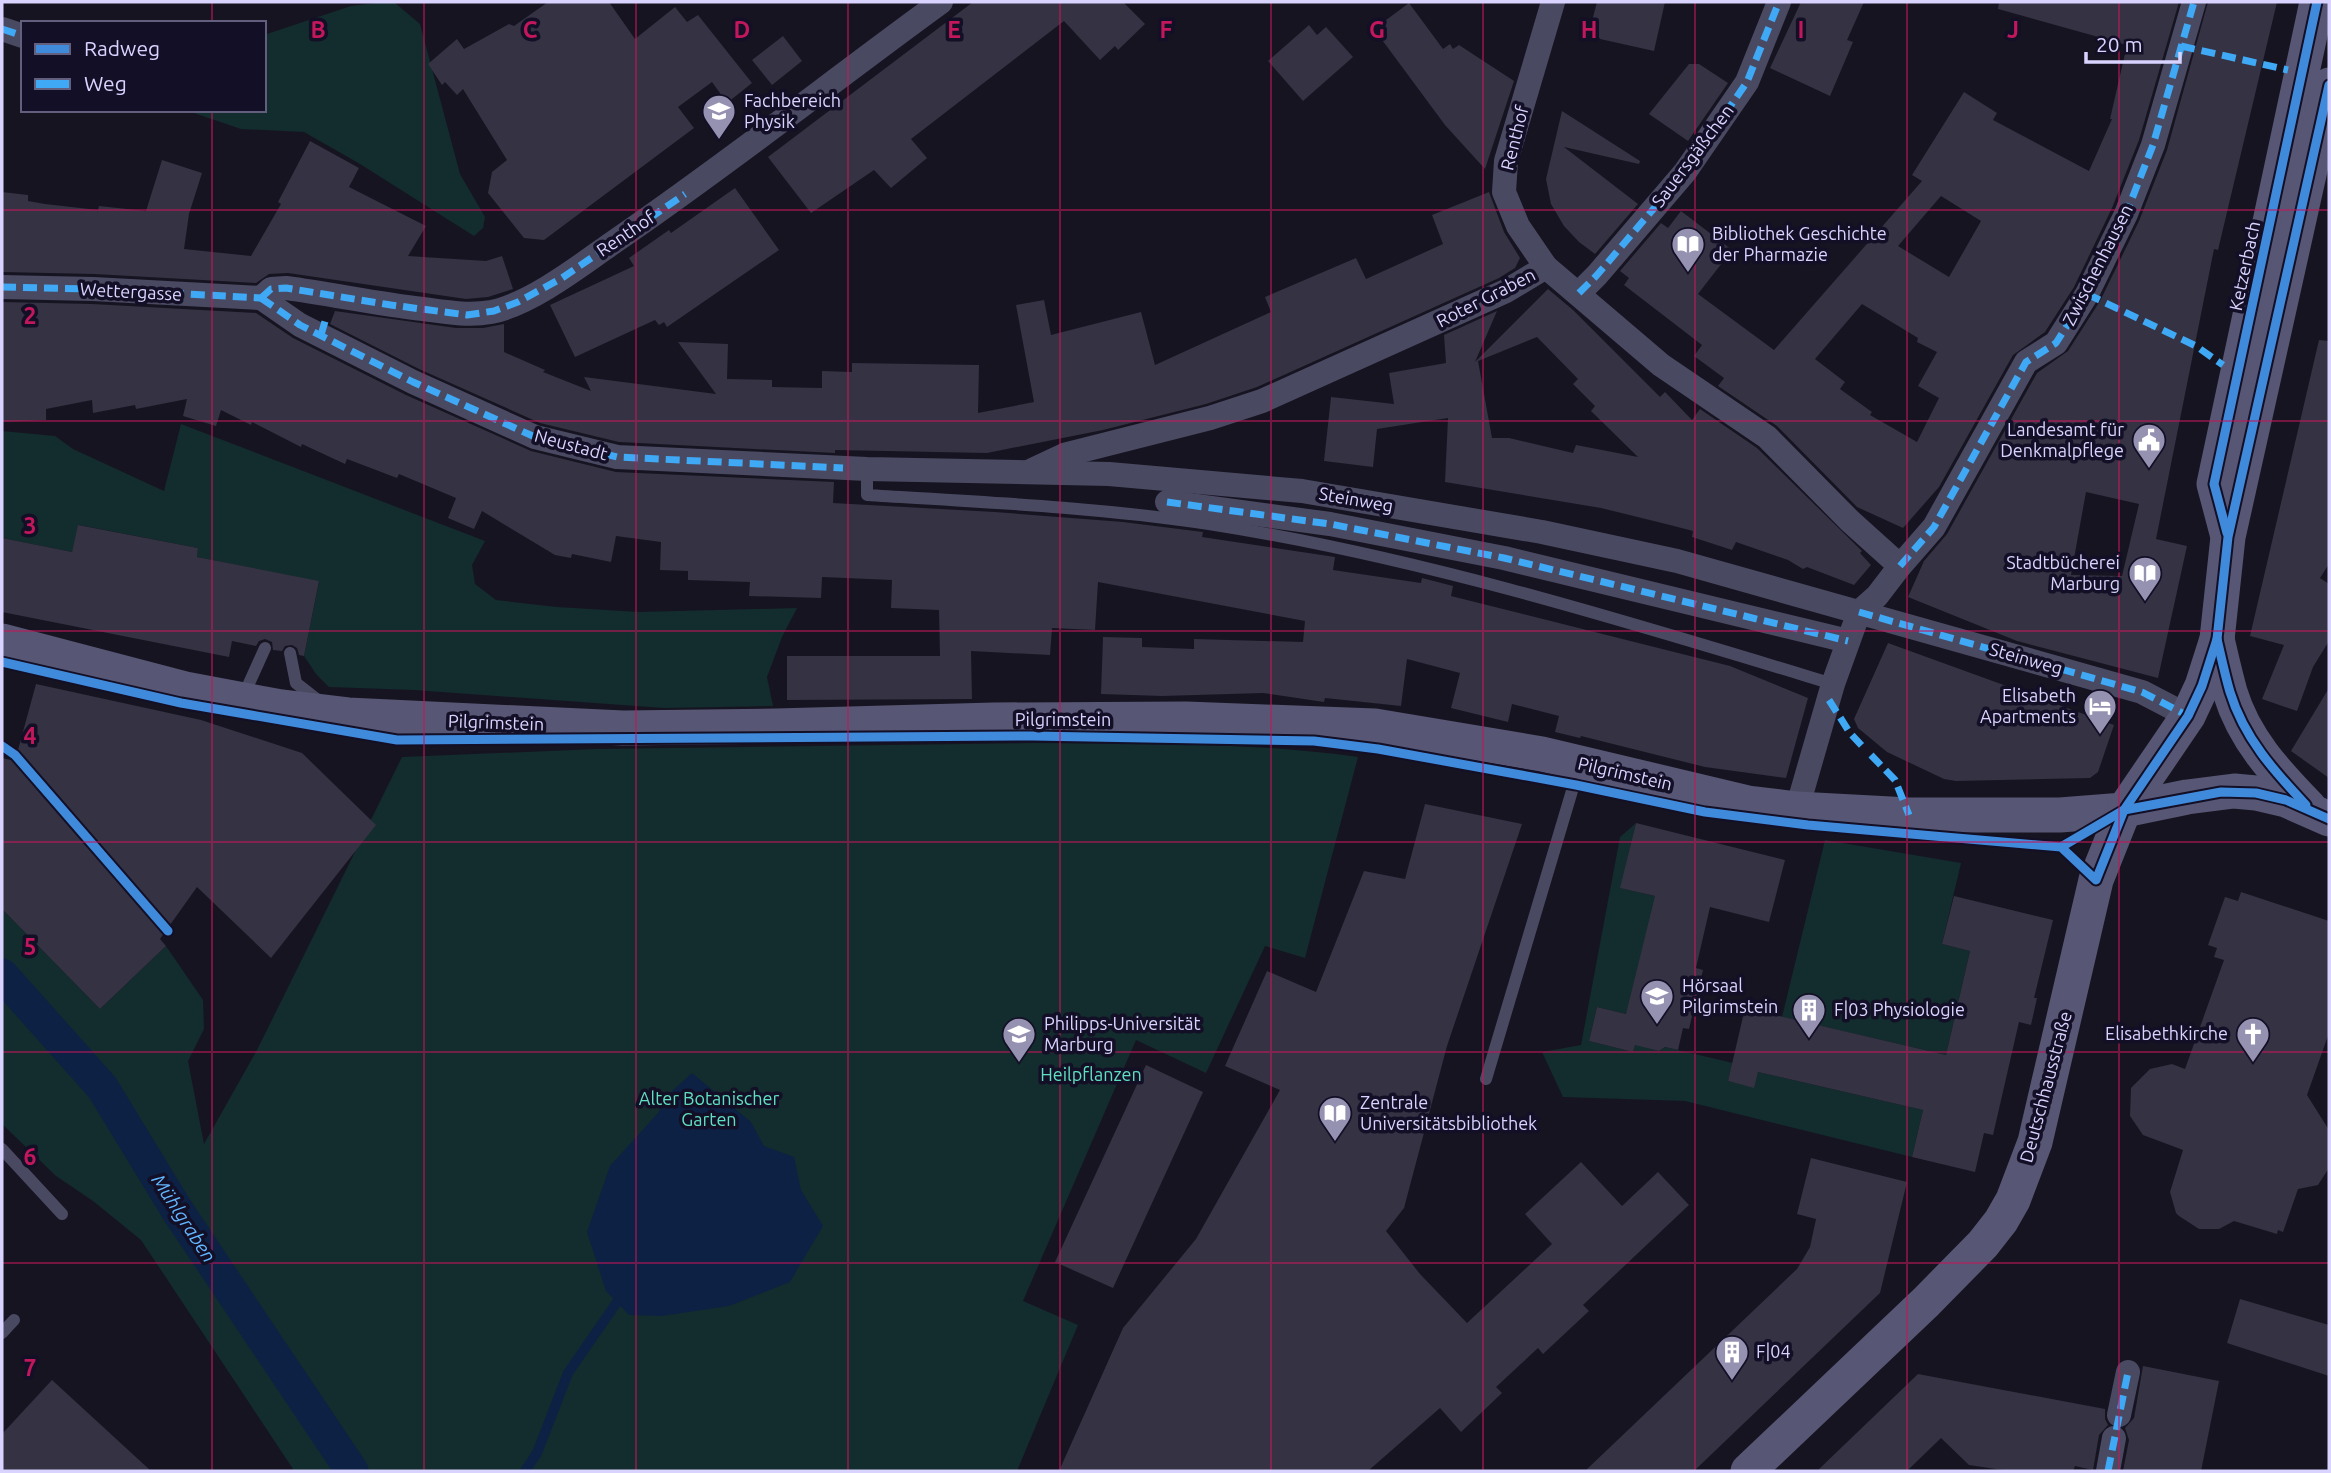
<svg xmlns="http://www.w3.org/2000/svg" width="2331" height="1473" viewBox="0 0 2331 1473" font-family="Ubuntu,sans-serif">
  <rect width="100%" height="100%" fill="#161421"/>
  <g fill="#132c2d">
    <polygon points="384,2 394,2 420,24 460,174 485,217 483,228 474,236 360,164 304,132 241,129 185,110 264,110 264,35 351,6"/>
    <polygon points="181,424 485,541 472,565 475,584 496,600 557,607 639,612 797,608 782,637 767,677 773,706 664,708 414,690 329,687 316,674 304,656 319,582 197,557 198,548 79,525 72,552 2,538 2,431 55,436 73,449 164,491"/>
    <path d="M1034 743C1142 744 1251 742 1358 757L1305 958 1265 946 1206 1073 1136 1040 1023 1301 1078 1325 1017 1471H290L293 1469 141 1240 93 1201 56 1176 2 1124V909L100 1009 166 946 203 1000 204 1029 188 1061 204 1144 257 1050 402 757 596 749Z"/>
    <polygon points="1636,823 1621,888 1663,898 1626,1014 1597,1007 1589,1041 1633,1052 1636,1039 1641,1046 1659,1051 1665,1047 1733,1063 1728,1081 1753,1087 1758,1072 1923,1110 1912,1157 1685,1101 1563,1097 1542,1052 1581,1045 1620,837"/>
    <polygon points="1825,840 1961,863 1942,944 1970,951 1946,1055 1782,1017"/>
  </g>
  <polygon fill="#0d2144" points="692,1073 751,1122 764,1146 794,1157 801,1190 823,1226 790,1282 729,1306 661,1316 629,1315 606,1291 587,1232 610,1166 658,1113 669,1094"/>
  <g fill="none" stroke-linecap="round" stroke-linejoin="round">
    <polyline stroke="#0d2144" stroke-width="10" points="525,1471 537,1453 568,1373 617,1302"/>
    <polyline stroke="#0d2144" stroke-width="33" points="2,975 102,1087 177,1210 352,1471"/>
  </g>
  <g fill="#343243" fill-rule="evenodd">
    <polygon points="548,2 609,2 635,39 675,7 687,22 698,15 752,83 727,103 712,82 678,107 694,128 544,240 524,238 488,193 492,172 507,160 463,89 457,95 445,82 442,85 428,64 457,39 464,49 509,24 514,26"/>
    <polygon points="973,2 1123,2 1145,24 1118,50 1115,46 1100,60 1064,21 911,139 927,158 891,188 874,170 811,213 768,157"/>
    <polygon points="1597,2 1665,2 1654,51 1600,39 1591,25"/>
    <polygon points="1801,2 1864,2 1847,40 1853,42 1830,96 1770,68"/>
    <path d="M1999 2H2179L2139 140 2112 208 2074 287 2045 332 2013 355 1939 487 1903 528 1857 507 1777 426 1718 386 1724 378 1694 356 1702 345 1624 285 1629 278 1620 271 1661 223 1668 228 1681 211 1732 250 1698 294 1774 350 1922 181 1912 175 1964 92 1997 113 1993 120 2089 171 2112 119H2110L2127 45 1998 9ZM1941 196 1981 221 1949 277 1898 246ZM1862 304 1918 338 1917 342 1937 352 1918 386 1939 398 1917 442 1870 415 1872 412 1840 389 1845 382 1815 359Z"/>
    <path d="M2208 2H2277L2218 250 2214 249 2156 539 2187 546 2158 678 2017 641 1908 597 1924 561 1947 534 2037 373 2068 351 2100 301 2139 221 2167 150ZM2086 492 2139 504 2122 576 2071 575Z"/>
    <polygon points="1409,3 1443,49 1450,44 1453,49 1459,45 1514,81 1485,169 1445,125 1374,29"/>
    <polygon points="1309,25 1317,35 1326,27 1353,57 1303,101 1268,61"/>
    <polygon points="783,36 802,61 772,85 752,60"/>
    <polygon points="1689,64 1699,64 1728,83 1688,141 1649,114"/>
    <polygon points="1562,111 1640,161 1639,164 1564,147 1638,204 1595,254 1579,242 1564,226 1551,204 1546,179"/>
    <polygon points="310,141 359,168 349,187 426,226 408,256 486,261 502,256 513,289 488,297 466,299 288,273 269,274 256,283 94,274 2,272 2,192 28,195 28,201 45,204 98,210 99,206 146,211 162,160 202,173 189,214 184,249 251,256 281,204 278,202"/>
    <polygon points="735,188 779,250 667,327 664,322 659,325 655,320 575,357 550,305 634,266 629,258 669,230 671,233"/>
    <polygon points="1489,192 1504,232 1520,258 1515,268 1499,278 1257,387 1206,404 1103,430 987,453 835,450 835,453 619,442 540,423 419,369 330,324 335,311 456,328 483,328 504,324 504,352 545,370 543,372 591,391 584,377 716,394 678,342 728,344 727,379 772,380 772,387 822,388 822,371 852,372 852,363 979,365 978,413 1034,402 1016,305 1044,300 1051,335 1141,312 1155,365 1271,312 1265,297 1356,258 1366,279 1443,244 1432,215"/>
    <path d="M1548 289 1573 310 1660 397 1665 392 1692 420 1700 409 1757 448 1862 551 1860 553 1871 565 1854 585 1807 567 1803 569 1788 560 1736 542 1732 550 1692 537 1693 531 1670 525 1601 508 1445 482 1448 418 1377 429 1373 467 1324 461 1331 397 1394 404 1389 373 1446 363 1444 335 1497 311 1475 362ZM1537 337 1578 379 1573 384 1595 406 1591 411 1638 457 1576 445 1573 453 1509 438H1492L1478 361Z"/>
    <polygon points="2,302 92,304 256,313 293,338 406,395 531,451 616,472 834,482 833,503 995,512 1123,522 1203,532 1202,537 1335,557 1333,570 1421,583 1422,578 1453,586 1451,596 1730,666 1808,698 1786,778 1705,767 1581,736 1580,738 1555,732 1559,716 1512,704 1508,722 1451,708 1460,673 1407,659 1401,706 1325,698 1324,702 1263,693 1162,696 1101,694 1103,637 1142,638 1142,647 1194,649 1194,639 1303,642 1305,621 1098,582 1095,630 1052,628 1050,655 971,651 972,699 787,700 787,656 940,656 939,610 891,608 892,580 822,577 821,598 749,596 750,582 688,580 688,571 660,570 661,542 616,536 611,562 572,554 571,558 555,555 482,511 474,529 448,518 456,498 399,474 397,478 347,459 345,464 302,444 301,447 252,422 251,425 221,410 216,426 183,416 187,399 136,409 135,405 93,413 92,400 46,409 46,420 2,422"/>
    <polygon points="2319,340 2329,341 2329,564 2320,578 2329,584 2329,641 2313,667 2297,711 2262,699 2284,645 2250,636"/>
    <polygon points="78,525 198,548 197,557 319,581 304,656 299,655 297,648 292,645 285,646 282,651 273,650 272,642 265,639 259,641 256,646 232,641 229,657 2,612 2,538 72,552"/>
    <polygon points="1888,643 2114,725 2098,772 2090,778 1956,781 1944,779 1887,752 1858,728 1854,719"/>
    <polygon points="36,684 201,720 302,753 376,825 271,958 197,887 160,939 166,946 100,1009 2,909 2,758 15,761"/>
    <polygon points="2329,688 2329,778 2291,751"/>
    <polygon points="1425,804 1522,824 1447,1046 1404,1208 1386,1231 1420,1274 1467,1323 1552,1244 1525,1214 1581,1162 1622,1206 1658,1172 1689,1205 1583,1305 1589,1311 1543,1354 1538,1348 1496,1387 1502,1393 1461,1432 1440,1408 1368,1471 1059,1471 1123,1328 1196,1239 1280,1090 1225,1066 1267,971 1316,992 1364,871 1405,879"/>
    <polygon points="1636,823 1785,860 1769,922 1710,907 1696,968 1703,970 1689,1029 1683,1028 1678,1050 1665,1047 1659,1051 1635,1045 1633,1052 1589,1041 1597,1007 1626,1014 1655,896 1620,888"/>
    <polygon points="2241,892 2329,921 2329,1033 2307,1095 2329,1130 2329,1168 2318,1185 2298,1189 2283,1232 2278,1230 2277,1234 2234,1221 2219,1229 2199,1229 2179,1216 2176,1213 2170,1192 2183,1150 2143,1135 2130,1116 2131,1088 2150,1069 2172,1064 2185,1069 2224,960 2214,957 2217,948 2208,945 2225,897 2238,901"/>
    <polygon points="1954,896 2053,920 2034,998 2037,998 2031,1025 2019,1022 1993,1135 1984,1133 1975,1172 1912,1157 1923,1110 1758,1072 1754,1088 1728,1081 1745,1008 1946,1055 1970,951 1942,944"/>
    <polygon points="1146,1065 1203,1092 1113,1288 1055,1262"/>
    <polygon points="1811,1158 1907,1182 1880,1293 1694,1471 1585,1471 1797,1269 1810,1247 1816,1219 1797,1214"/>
    <polygon points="2240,1299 2329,1325 2329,1376 2227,1343"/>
    <polygon points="2143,1366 2219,1381 2201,1471 2123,1471 2129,1440 2125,1428 2134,1418"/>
    <polygon points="1918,1374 2105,1409 2105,1419 2108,1425 2099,1435 2093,1470 2075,1466 2073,1471 2009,1471 1969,1465 1941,1438 1907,1471 1817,1471"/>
    <polygon points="52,1380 151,1471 2,1471 2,1434"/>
  </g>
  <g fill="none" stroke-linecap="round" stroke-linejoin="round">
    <g stroke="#4a4962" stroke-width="12">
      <path d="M867 469V495C981 502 1096 507 1209 524 1420 557 1629 622 1833 684"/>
      <polyline points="290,653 296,683 319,701"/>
      <polyline points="242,699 265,648"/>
      <polyline points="1486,1079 1580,764"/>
      <polyline points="2,1149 62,1214"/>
      <polyline points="2,1333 14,1320"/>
    </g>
    <g stroke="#4a4962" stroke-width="24">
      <polyline points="1553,2 1506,161 1504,192 1518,226 1546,267 1661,365 1767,437 1850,521 1900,566"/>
      <polyline points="2,29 23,36"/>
      <polyline points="2,287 93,289 261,298"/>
      <polyline points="1579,293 1597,275 1685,172 1747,82 1779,2"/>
      <polyline points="261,298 300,325 413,382 535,437 617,457 867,469 1109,474 1302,491 1542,532 1677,561 2142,692 2188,716"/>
      <path d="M261 298 271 289 286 288C332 294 377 304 423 309 446 312 468 316 491 312 529 305 580 266 611 244 724 167 831 82 941 2"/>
      <polyline points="1032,470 1064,455 1210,418 1262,401 1506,291 1546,267"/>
      <polyline points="1167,502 1330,524 1504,558 1848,641"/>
      <polyline points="1797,809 1833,684 1859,612 1877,596 1900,566 1934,527 2026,362 2056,343 2087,294 2126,214 2153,145 2194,2"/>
      <polyline points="2119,1415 2128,1372"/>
      <polyline points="2108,1471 2114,1438"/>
    </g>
    <g stroke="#575674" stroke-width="35">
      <polyline points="2227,533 2214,484 2317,2"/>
      <path d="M2217 639C2221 656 2225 674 2230 692 2244 739 2276 773 2309 807"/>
      <polyline points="2,641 185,689 281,707 348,715 623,728 776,726 994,720 1186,719 1375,726 1542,754 1748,803 1797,809 1909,815 2060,815 2124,810 2187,797 2234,791 2256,793 2286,800 2329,819"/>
      <polyline points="1748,1471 1926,1302 1983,1244 2001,1221 2013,1200 2035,1142 2096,880 2124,810 2188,716 2202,686 2217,639 2228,537 2329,85"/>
    </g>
    <g stroke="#3fa9f5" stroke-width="7" stroke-dasharray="14 7" stroke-linecap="butt">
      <polyline points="2,29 23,36"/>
      <polyline points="2181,46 2288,70"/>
      <polyline points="2,287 93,289 261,298"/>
      <polyline points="1579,293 1597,275 1685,172 1747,82 1779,2"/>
      <polyline points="2087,294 2196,346 2223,365"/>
      <polyline points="261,298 300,325 413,382 535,437 617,457 843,468"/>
      <polyline points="261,298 271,289 286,288 391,305 467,315 494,311 518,302 562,278 685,194"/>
      <polyline points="321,335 326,318"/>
      <polyline points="1167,502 1330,524 1504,558 1848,641"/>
      <polyline points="1900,566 1934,527 2026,362 2056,343 2087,294 2126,214 2153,145 2194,2"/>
      <polyline points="1859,612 2142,692 2188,716"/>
      <polyline points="1829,700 1850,733 1864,748"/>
      <polyline points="1871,755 1895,780 1909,815"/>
      <polyline points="2108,1471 2128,1372"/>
    </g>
    <defs>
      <g id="cycleway">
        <polyline points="2227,533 2214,484 2317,2"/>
        <path d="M2217 639C2221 656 2225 675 2230 692 2244 738 2274 771 2306 805"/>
        <polyline points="2,662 181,703 397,740 1033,736 1314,741 1378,749 1576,785 1705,812 1808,825 2061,847 2096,880 2124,810 2188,716 2202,686 2217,639 2228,537 2329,85"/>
        <polyline points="2,746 15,755 168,931"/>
        <polyline points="2061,847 2124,810 2221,792 2256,793 2286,800 2329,819"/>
      </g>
    </defs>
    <use href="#cycleway" stroke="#130f26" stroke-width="13"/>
    <use href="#cycleway" stroke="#408adc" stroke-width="9"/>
  </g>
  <path fill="none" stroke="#c2185b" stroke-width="2" stroke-opacity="0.55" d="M212 2V23M424 2V1471M636 2V1471M848 2V1471M1060 2V1471M1271 2V1471M1483 2V1471M1695 2V1471M1907 2V1471M2119 2V1471M212 110V1471M2 210H2329M2 421H2329M2 631H2329M2 842H2329M2 1052H2329M2 1263H2329"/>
  <defs>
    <symbol id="university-pin" viewBox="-11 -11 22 30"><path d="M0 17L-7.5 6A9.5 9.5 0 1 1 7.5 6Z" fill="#9591b1" stroke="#130f26"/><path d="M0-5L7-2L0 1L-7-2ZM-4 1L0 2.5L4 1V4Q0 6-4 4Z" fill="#fff"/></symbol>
    <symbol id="library-pin" viewBox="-11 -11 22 30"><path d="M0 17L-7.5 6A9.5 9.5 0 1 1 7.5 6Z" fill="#9591b1" stroke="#130f26"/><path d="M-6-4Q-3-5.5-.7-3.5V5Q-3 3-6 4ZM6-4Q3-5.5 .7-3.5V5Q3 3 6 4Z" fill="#fff"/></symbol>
    <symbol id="civic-pin" viewBox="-11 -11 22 30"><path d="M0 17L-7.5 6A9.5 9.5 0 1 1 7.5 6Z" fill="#9591b1" stroke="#130f26"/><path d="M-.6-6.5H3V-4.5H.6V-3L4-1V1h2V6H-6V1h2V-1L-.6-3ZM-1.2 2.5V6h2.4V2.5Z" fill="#fff"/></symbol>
    <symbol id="hotel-pin" viewBox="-11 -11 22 30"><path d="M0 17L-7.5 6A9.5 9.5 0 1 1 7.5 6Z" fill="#9591b1" stroke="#130f26"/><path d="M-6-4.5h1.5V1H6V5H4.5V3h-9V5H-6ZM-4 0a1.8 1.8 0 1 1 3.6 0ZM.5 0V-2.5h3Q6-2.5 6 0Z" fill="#fff"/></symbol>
    <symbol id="building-pin" viewBox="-11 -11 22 30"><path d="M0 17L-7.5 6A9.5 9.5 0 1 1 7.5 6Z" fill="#9591b1" stroke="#130f26"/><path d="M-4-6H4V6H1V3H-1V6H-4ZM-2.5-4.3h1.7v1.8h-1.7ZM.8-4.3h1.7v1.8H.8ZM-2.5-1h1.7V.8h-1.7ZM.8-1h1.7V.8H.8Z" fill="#fff"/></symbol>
    <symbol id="church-pin" viewBox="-11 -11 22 30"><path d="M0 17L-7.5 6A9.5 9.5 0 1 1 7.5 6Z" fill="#9591b1" stroke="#130f26"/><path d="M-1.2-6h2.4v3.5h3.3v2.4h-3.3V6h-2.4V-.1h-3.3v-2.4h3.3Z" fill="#fff"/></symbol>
  </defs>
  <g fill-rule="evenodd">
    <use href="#university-pin" x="700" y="92" width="38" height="52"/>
    <use href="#library-pin" x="1669" y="225" width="38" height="52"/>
    <use href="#civic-pin" x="2130" y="421" width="38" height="52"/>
    <use href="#library-pin" x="2126" y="554" width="38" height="52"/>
    <use href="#hotel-pin" x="2081" y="687" width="38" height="52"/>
    <use href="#university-pin" x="1638" y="977" width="38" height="52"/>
    <use href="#building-pin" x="1790" y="991" width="38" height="52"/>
    <use href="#university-pin" x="1000" y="1015" width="38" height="52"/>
    <use href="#church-pin" x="2234" y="1015" width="38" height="52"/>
    <use href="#library-pin" x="1316" y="1094" width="38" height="52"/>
    <use href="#building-pin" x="1713" y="1333" width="38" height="52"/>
  </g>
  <g text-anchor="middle" stroke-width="7" stroke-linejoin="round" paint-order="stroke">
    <g font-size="18" fill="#d9d4ff" stroke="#130f26" text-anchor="start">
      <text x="744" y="107">Fachbereich<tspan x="744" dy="21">Physik</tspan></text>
      <text x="1712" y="240">Bibliothek Geschichte<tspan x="1712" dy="21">der Pharmazie</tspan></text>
      <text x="2124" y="436" text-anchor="end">Landesamt für<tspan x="2124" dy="21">Denkmalpflege</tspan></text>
      <text x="2120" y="569" text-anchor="end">Stadtbücherei<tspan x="2120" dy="21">Marburg</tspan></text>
      <text x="2076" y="702" text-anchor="end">Elisabeth<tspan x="2076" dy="21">Apartments</tspan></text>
      <text x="1682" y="992">Hörsaal<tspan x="1682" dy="21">Pilgrimstein</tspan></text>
      <text x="1834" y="1016">F|03 Physiologie</text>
      <text x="1044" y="1030">Philipps-Universität<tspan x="1044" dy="21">Marburg</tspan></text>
      <text x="2228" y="1040" text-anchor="end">Elisabethkirche</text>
      <text x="1360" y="1109">Zentrale<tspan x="1360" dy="21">Universitätsbibliothek</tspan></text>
      <text x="1756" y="1358">F|04</text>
    </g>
    <g font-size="18" fill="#d9d4ff" stroke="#130f26">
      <text transform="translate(1515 138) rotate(-76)" y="6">Renthof</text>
      <text transform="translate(1693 156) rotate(-53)" y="6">Sauersgäßchen</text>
      <text transform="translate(626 234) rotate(-34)" y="6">Renthof</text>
      <text transform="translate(2098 265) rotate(-63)" y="6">Zwischenhausen</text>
      <text transform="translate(2245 266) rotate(-78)" y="6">Ketzerbach</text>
      <text transform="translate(131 292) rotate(3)" y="6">Wettergasse</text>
      <text transform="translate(1486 298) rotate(-27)" y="6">Roter Graben</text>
      <text transform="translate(571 445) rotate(15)" y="6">Neustadt</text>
      <text transform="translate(1356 500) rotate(10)" y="6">Steinweg</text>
      <text transform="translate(2026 659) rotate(16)" y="6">Steinweg</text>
      <text x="1063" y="726">Pilgrimstein</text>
      <text transform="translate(496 723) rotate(2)" y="6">Pilgrimstein</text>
      <text transform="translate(1625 774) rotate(13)" y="6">Pilgrimstein</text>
      <text transform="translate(2046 1087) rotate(-75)" y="6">Deutschhausstraße</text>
    </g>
    <g font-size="18" fill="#5fe0c0" stroke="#130f26">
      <text x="1091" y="1081">Heilpflanzen</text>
      <text x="709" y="1105">Alter Botanischer<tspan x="709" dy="21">Garten</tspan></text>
    </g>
    <g font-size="19" font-style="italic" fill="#62b6ff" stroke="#130f26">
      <text transform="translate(184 1218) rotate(57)" y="7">Mühlgraben</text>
    </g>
  </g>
  <g font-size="23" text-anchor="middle" font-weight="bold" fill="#c2185b" stroke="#130f26" stroke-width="7" stroke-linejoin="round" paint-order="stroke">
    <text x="318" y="38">B</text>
    <text x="530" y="38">C</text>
    <text x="742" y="38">D</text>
    <text x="954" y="38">E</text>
    <text x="1166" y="38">F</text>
    <text x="1377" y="38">G</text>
    <text x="1589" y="38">H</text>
    <text x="1801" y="38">I</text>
    <text x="2013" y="38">J</text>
    <text x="30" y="324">2</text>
    <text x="30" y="534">3</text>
    <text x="30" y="744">4</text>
    <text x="30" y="955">5</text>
    <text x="30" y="1165">6</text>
    <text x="30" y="1376">7</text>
  </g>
  <rect width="2331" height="1473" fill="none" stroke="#d9d4ff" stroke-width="7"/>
  <rect x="21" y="21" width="245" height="91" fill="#130f26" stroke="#625e7d" stroke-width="2"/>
  <rect x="35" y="44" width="35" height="10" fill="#408adc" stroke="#625e7d" stroke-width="2"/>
  <text x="84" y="56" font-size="21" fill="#d9d4ff">Radweg</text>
  <rect x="35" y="79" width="35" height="10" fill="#3fa9f5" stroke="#625e7d" stroke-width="2"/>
  <text x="84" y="91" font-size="21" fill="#d9d4ff">Weg</text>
  <path d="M2086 52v10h94v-10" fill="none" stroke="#d9d4ff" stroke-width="3.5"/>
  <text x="2096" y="52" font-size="21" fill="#d9d4ff" stroke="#130f26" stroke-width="5" paint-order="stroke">20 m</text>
</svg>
